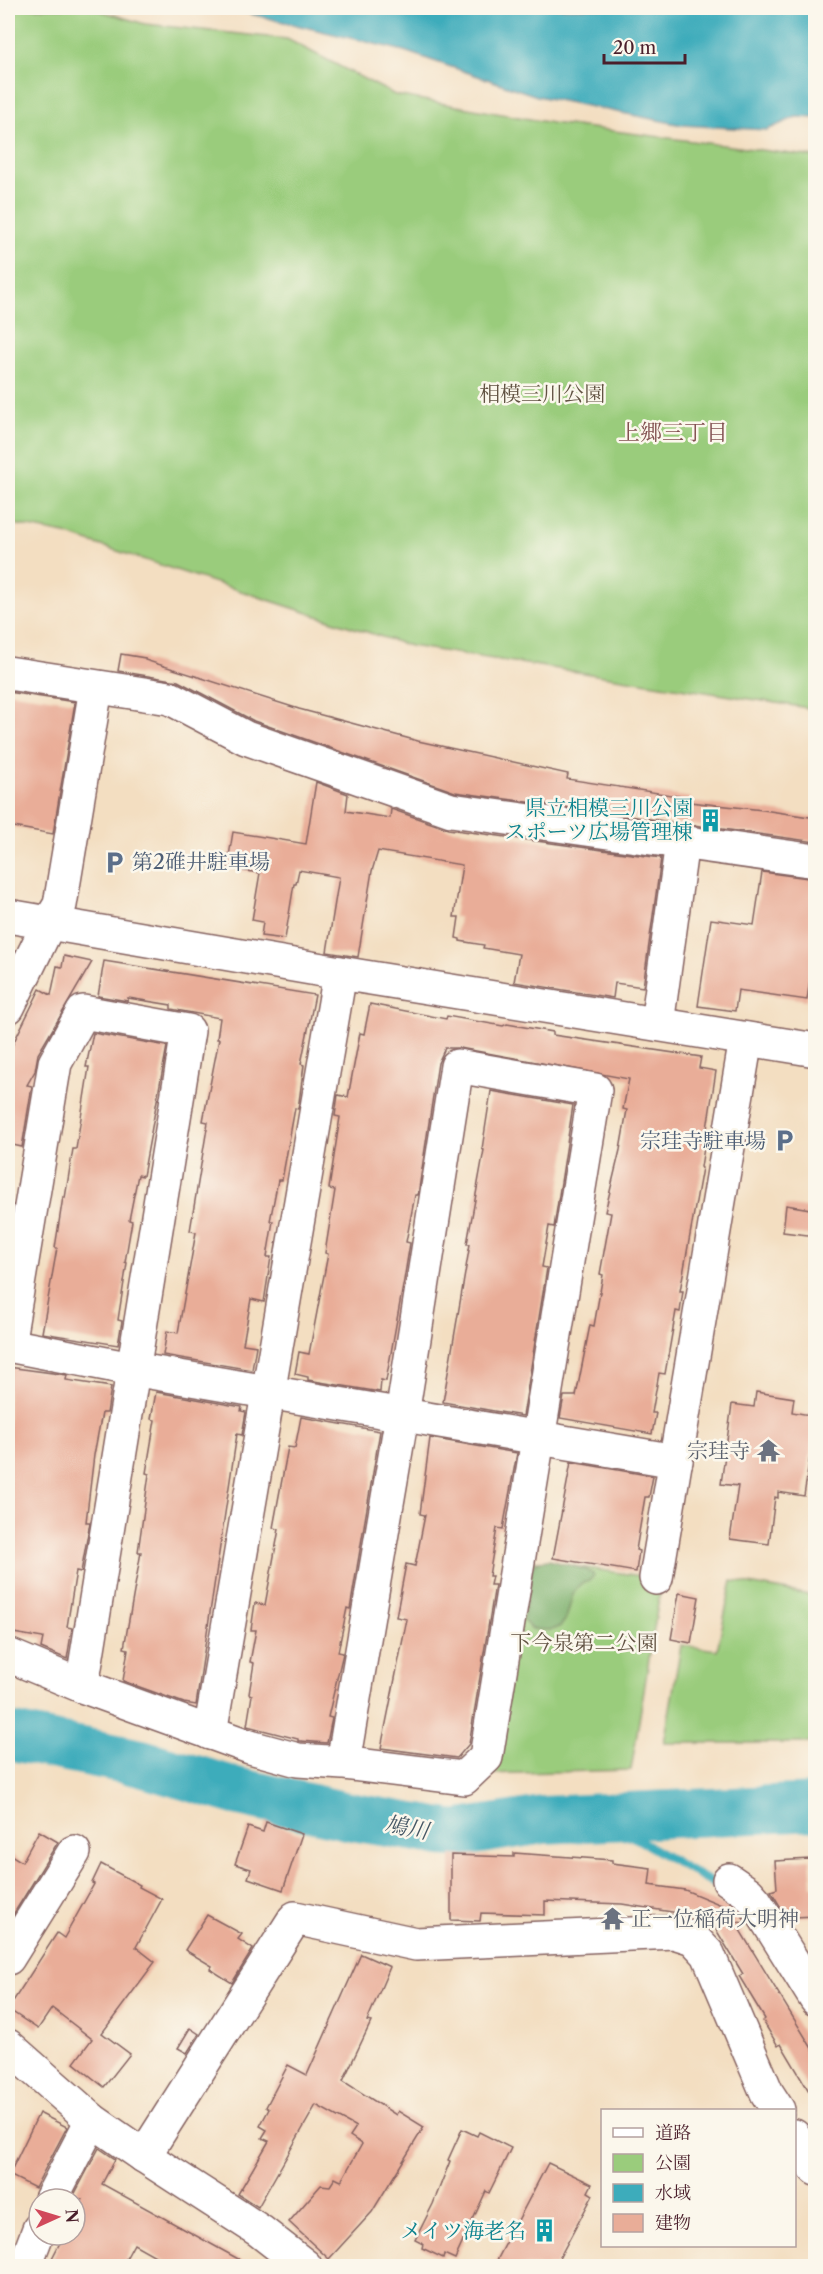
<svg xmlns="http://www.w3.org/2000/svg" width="823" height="2274" viewBox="0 0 823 2274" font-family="'Libre Caslon Text','Noto Serif JP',serif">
  <rect width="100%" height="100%" fill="#fbf7ec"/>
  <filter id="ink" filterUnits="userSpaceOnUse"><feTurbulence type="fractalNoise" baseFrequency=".0167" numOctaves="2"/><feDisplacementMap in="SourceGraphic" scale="12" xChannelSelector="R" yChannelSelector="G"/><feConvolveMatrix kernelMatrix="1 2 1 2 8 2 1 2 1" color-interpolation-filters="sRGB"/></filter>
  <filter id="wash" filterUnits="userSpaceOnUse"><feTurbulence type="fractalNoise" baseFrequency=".008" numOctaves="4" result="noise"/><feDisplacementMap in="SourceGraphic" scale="24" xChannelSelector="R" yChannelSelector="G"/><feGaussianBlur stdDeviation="1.35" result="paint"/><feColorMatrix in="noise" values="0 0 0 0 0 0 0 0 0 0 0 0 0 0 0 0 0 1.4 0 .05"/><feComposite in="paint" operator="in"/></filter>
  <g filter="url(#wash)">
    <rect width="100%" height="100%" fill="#f3dec1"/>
    <g fill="#9acc7c" stroke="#727654" stroke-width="1.5">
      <polygon points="8,8 91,8 145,24 287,39 395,95 552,123 815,157 815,709 410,646 65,534 8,523"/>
      <polygon points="530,1560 662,1579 631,1770 485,1774"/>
      <polygon points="732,1581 815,1596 815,1743 664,1743 681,1645 717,1650"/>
    </g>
    <path fill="#7bb06c" stroke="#62684c" stroke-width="1.5" d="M549 1560 585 1569 594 1575 590 1581C562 1585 577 1620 555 1629 550 1631 538 1629 531 1629L523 1620 532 1567 539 1561Z"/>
    <polygon fill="#3dacbb" stroke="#446673" stroke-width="1.5" points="226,8 815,8 815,118 796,117 767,130 682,125 537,96 404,51"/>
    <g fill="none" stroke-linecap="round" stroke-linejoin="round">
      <g stroke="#3dacbb" stroke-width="8">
        <polyline points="599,1817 721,1888"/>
        <polyline points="803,2004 816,2024"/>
      </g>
      <polyline stroke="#3dacbb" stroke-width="48" points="8,1736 141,1763 236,1791 347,1816 454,1834 543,1820 816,1807"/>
    </g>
    <g id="blocks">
      <g fill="#e9ad98">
        <polygon points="121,654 145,658 145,660 299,709 418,741 568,774 567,779 691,798 690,802 763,810 816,818 816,842 455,792 254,721 178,681 118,671"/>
        <polygon points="8,692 75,702 53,834 8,826"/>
        <polygon points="316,782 348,794 346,811 390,818 391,809 448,829 661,858 643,987 615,983 613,998 514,982 519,954 483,948 484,945 460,941 460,939 456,938 459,917 454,917 462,865 378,851 372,871 358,957 327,952 339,877 299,870 296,884 294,884 285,939 261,936 263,922 252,920 260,873 227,868 233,832 306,844"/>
        <polygon points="762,872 816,879 816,938 807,1000 738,990 735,1011 698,1006 711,919 754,925"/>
        <polygon points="64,956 92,962 38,1054 35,1071 27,1085 32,1086 22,1147 8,1144 8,1054 40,989 51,995 57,966 62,967"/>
        <polygon points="104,961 315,995 301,1064 304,1065 298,1109 295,1108 282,1180 278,1180 270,1221 273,1221 267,1257 271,1257 264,1302 251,1299 243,1344 256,1346 252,1370 163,1355 167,1331 178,1333 196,1232 190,1231 208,1122 203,1121 219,1039 217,1039 220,1018 171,1009 171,1005 128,998 128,1001 98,996"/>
        <polygon points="370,1004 446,1019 447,1016 503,1026 507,1024 553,1032 553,1035 701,1057 699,1068 716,1071 701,1167 702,1168 680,1291 683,1291 680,1312 676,1311 665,1374 659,1373 652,1413 656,1413 652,1434 560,1418 564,1396 576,1396 590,1325 594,1326 603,1275 600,1274 611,1213 605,1212 620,1150 627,1110 623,1109 629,1079 460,1048 445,1048 438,1063 418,1195 415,1195 406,1242 410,1243 404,1280 386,1381 381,1380 380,1392 308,1380 308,1377 295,1374 299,1352 309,1354 328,1254 325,1253 335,1190 329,1189 340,1117 335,1116 338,1095 348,1097 360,1033 364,1034"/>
        <polygon points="93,1033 167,1046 143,1176 138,1175 129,1220 132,1221 125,1262 127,1263 118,1320 122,1321 118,1345 42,1333 57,1248 55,1248 63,1197 65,1198 73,1149 76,1149 89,1067 86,1067"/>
        <polygon points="491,1091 573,1105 554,1227 549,1226 542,1267 547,1268 523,1416 443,1402 470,1244 467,1244 484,1150 482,1149"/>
        <polygon points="786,1205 816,1210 816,1236 783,1232"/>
        <polygon points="8,1367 67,1375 66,1380 111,1387 107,1413 102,1413 94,1455 86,1522 90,1522 81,1572 76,1571 67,1627 72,1628 67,1659 41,1648 43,1638 8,1632"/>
        <polygon points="156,1392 242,1407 241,1411 246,1412 242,1435 237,1434 196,1705 184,1703 123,1681 128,1649 124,1648 141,1552 138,1552 149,1474 146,1473 155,1420 151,1419"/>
        <polygon points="756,1392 794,1398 792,1412 816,1416 804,1496 778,1492 778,1498 775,1497 769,1544 730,1539 738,1486 721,1484 732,1404 754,1407"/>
        <polygon points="301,1417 380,1431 350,1609 347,1608 338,1652 343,1653 328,1717 332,1718 327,1743 301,1741 298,1741 298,1739 247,1726 252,1695 249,1694 254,1663 250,1662 256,1630 251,1630 255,1603 265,1605 279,1529 273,1528 288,1447 295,1448"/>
        <polygon points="430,1438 517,1453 503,1529 497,1528 489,1576 492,1576 490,1585 495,1585 469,1744 457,1758 381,1748 407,1619 396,1617 406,1564 415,1566 425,1515 420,1514"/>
        <polygon points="571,1462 653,1476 649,1497 645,1497 636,1550 639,1551 636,1572 553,1558"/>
        <polygon points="679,1593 699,1597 691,1643 671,1639"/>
        <polygon points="266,1822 302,1834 283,1890 248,1878 251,1869 235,1864 248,1827 263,1832"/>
        <polygon points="39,1831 58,1842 8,1923 8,1853 22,1862"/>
        <polygon points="514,1853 612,1860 612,1863 651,1868 649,1885 685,1890 741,1913 746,1923 735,1922 816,2055 816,2103 781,2044 778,2046 763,2021 765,2019 739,1976 743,1974 709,1918 622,1904 545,1901 545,1915 481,1913 480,1921 451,1920 451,1855 514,1857"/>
        <polygon points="810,1859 812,1886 816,1886 816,1916 794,1917 793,1910 783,1911 771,1891 777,1889 775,1861"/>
        <polygon points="101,1864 140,1885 139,1887 162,1899 136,1947 155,1962 102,2033 130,2054 104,2087 74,2063 92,2039 52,2008 38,2029 8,2009 57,1933 64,1938 94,1884 92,1883"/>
        <polygon points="207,1915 242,1934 238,1939 253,1949 232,1983 210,1969 212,1966 185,1950"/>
        <polygon points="361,1954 390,1967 367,2021 371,2022 343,2081 396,2115 398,2111 424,2127 372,2212 329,2259 289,2222 321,2185 330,2186 335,2178 341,2181 362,2144 350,2136 356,2127 316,2105 258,2207 238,2194 269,2141 262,2138 267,2130 260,2126 269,2109 266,2107 288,2065 307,2075"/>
        <polygon points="190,2028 199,2034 187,2053 178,2048"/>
        <polygon points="39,2113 67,2127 35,2188 9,2175"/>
        <polygon points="462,2129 477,2136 479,2132 511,2148 489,2193 486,2191 455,2259 444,2254 443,2258 422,2248 423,2244 415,2240 433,2204 450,2161 448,2160"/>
        <polygon points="99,2148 115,2159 102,2184 251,2266 173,2266 134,2244 122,2266 48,2266 64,2235 75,2235 75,2213 82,2199 72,2199"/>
        <polygon points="548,2163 592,2184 588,2192 593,2195 555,2266 494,2266"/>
      </g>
    </g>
  </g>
  <g filter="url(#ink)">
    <use href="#blocks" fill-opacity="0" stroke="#856260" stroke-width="1.5"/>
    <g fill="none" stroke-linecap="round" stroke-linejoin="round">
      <defs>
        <g id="minor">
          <polyline points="8,673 170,698 246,738 451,810 816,861"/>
          <polyline points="8,916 340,973 816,1050"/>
          <polyline points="8,1007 49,923 60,905 96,688"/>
          <polyline points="657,1024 682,842"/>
          <polyline points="8,1345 55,1063 83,1012 188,1031 82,1686"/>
          <polyline points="8,1345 132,1369 676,1461"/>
          <polyline points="656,1578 746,1039"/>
          <polyline points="8,1655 82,1686 250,1747 298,1760 343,1763 464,1778 486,1757 595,1090 457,1066 402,1415 343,1763"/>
          <polyline points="210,1733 340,973"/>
          <polyline points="729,1880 748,1893 755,1901 816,1999"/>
          <polyline points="8,1958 74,1852"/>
          <polyline points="8,2046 92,2120 144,2156 260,2231 305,2266"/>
          <polyline points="794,2136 816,2169"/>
          <polyline points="144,2156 295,1918 416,1944 674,1932 693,1938 708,1954 767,2093 778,2110"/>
          <polyline points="51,2199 92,2120"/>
          <polyline points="25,2266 39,2229"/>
        </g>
      </defs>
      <use href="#minor" stroke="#856260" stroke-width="36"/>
      <use href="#minor" stroke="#fff" stroke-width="33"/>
    </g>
  </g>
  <defs>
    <symbol id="building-bare" viewBox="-9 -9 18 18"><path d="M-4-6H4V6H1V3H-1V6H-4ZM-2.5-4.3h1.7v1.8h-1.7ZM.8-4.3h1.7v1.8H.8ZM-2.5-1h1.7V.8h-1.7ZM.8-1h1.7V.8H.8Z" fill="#0f9aa8" stroke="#fbf7ec" stroke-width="2.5" paint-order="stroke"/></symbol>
    <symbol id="parking-bare" viewBox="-9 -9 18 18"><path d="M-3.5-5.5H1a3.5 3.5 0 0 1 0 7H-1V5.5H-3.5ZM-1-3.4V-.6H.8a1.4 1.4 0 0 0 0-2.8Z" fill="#5c6f8a" stroke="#fbf7ec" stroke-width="2.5" paint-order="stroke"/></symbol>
    <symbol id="temple-bare" viewBox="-9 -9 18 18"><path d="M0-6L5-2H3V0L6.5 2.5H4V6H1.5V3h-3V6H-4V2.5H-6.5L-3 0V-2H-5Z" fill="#6b7280" stroke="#fbf7ec" stroke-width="2.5" paint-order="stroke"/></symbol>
  </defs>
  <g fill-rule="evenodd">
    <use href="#building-bare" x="694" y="804" width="33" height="33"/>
    <use href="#parking-bare" x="98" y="846" width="33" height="33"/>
    <use href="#parking-bare" x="768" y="1124" width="33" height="33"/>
    <use href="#temple-bare" x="752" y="1434" width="33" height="33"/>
    <use href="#temple-bare" x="596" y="1902" width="33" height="33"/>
    <use href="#building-bare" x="528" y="2214" width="33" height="33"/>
  </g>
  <g text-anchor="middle" stroke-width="5" stroke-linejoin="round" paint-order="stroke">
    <g font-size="21" fill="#625343" stroke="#fbf7ec">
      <text x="542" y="401">相模三川公園</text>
      <text x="584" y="1650">下今泉第二公園</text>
    </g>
    <g font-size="21" fill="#0d838f" stroke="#fbf7ec" text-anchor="end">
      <text x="693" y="815">県立相模三川公園<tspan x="693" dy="24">スポーツ広場管理棟</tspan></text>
      <text x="526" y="2238">メイツ海老名</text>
    </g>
    <g font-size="21" fill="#4e5e75" stroke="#fbf7ec" text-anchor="start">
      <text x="132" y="869">第2碓井駐車場</text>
      <text x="766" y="1148" text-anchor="end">宗珪寺駐車場</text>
    </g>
    <g font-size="21" fill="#5b616d" stroke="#fbf7ec" text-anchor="end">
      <text x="750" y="1458">宗珪寺</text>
      <text x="631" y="1926" text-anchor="start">正一位稲荷大明神</text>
    </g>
    <g font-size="22" fill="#825151" stroke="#fbf7ec">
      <text x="673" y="440">上郷三丁目</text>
    </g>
    <g font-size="22" font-style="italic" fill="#455765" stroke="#fbf7ec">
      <text transform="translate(407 1827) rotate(10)" y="8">鳩川</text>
    </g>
  </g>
  <rect width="823" height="2274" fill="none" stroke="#fbf7ec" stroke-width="30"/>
  <rect x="601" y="2109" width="195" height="138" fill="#fbf7ec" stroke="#b4a19f" stroke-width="1.5"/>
  <rect x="613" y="2128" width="30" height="9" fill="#ffffff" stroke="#b4a19f" stroke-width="1.5"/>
  <text x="655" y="2139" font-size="18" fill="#4a1f2b">道路</text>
  <rect x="613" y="2154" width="30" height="18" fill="#9acc7c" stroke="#b4a19f" stroke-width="1.5"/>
  <text x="655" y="2169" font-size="18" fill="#4a1f2b">公園</text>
  <rect x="613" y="2184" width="30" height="18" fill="#3dacbb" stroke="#b4a19f" stroke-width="1.5"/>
  <text x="655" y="2199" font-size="18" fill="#4a1f2b">水域</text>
  <rect x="613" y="2214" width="30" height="18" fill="#e9ad98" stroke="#b4a19f" stroke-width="1.5"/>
  <text x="655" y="2229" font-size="18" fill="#4a1f2b">建物</text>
  <g transform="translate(57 2217) rotate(86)"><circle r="28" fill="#fbf7ec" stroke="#b4a19f" stroke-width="1.5"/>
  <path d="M0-4.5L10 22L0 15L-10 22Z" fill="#d1495b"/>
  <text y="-9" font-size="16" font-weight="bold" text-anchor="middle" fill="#4a1f2b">N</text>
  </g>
  <path d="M604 54v9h81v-9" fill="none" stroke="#4a1f2b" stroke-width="3"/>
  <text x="613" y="54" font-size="18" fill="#4a1f2b" stroke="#fbf7ec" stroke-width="4.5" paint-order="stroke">20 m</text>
</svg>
